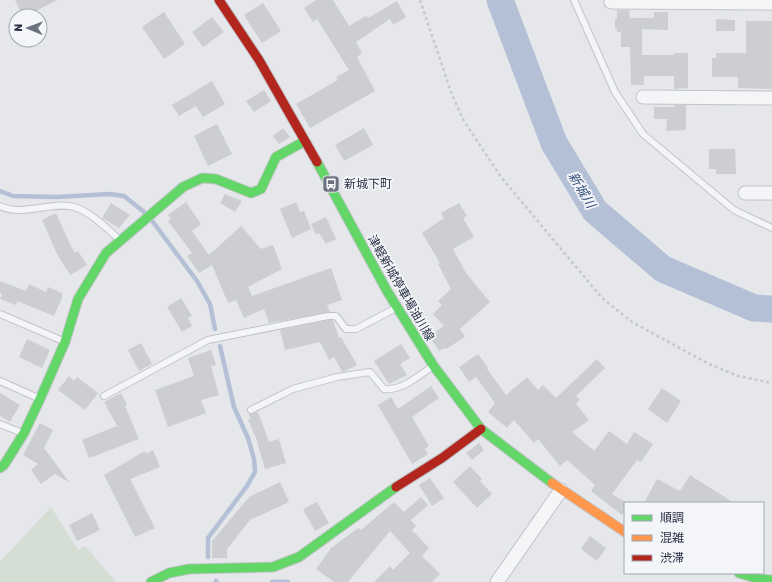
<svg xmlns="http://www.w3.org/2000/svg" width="772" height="582" font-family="Rubik,'Noto Sans JP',sans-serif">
<rect width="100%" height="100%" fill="#e5e7ea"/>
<path fill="#d4ded5" d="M51,507l27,43 7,-4 31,36h-116v-20z"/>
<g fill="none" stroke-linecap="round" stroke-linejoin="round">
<path stroke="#b3c0d5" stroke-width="4.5" d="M0,191l13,5 44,1 52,-3 15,2 20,16
M153,222l44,59 13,23 5,25
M208,557v-19l39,-52 8,-14 -1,-13 -6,-21 -14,-31 -14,-61
M216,581l1,1
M272,582h16"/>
<path stroke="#b3c0d5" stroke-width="27" d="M500,0l54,143 41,68 68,58 91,39 18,1"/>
</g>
<path fill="#ccced2" d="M15,0h42l-31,16h-3z
M316,0h17l16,26 17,-10 2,2 29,-17 9,16 -13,8 -3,-6 -34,23 6,11 -5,4 18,34 -65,37 -14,-24 42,-24 -2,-3 13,-7 -32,-51 -4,3 -9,-14z
M263,3l18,28 -19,12 -18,-28z
M617,10h12l1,8h24v-6h14v18l-26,-1v26h32v-2h14v35l-14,1v-13h-30v9h-13l-1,-38h-9v-15h-4v-3h-2v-10l2,-1z
M164,12l21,32 -21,15 -22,-32z
M212,17l12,15 -21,15 -11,-15z
M716,19l19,1v11h-19z
M746,21h26v68l-34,-1v-11h-26v-19h4v-5h30z
M212,81l13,23 -22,13 -7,-11 -17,10 -7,-11z
M264,90l7,11 -17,11 -8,-11z
M674,105h12v25l-20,1 1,-12h-13v-12h20z
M217,124l15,30 -24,12 -14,-30z
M283,128l7,9 -11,7 -6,-8z
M364,128l9,17 -29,16 -9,-16z
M709,149h26l1,25h-20v-5h-7z
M225,194l17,7 -7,11 -15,-9z
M186,202l15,22 -9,7 17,24 32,-29 20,23 12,-4 9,24 -34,18 4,9 79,-28 11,32 -15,5 3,7 -61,11 -5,-14 -20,9 -8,-18 -8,3 -16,-38 -13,8 -12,-17 5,-3 -24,-32 3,-2 -3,-4z
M296,202l4,10 4,-1 7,18 -19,9 -12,-29z
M111,203l19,12 -11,13 -17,-10z
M459,203l8,13 -4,2 11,19 -21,12 13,24 24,29 -30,27 5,8 -19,12 -1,-1 -6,3 -10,-15 15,-10 -11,-12 9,-9 -4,-4 13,-12 -13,-25 2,-1 -18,-30 22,-15 -3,-5z
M56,213l15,33 4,7 3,-2 9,14 -17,10 -13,-21 -15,-34z
M326,217l10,22 -10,5 -7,-11 -3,2 -5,-11z
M0,281l26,10 3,-7 17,8 2,-5 14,6v5l-8,18 -37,-15 -1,4 -16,-6 2,-5 -2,-1z
M181,298l11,18 -4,2 4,8 -10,6 -15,-25z
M328,320h5l6,18 2,-1 16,28 -12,6 -3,1 -8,-15 -5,3 -9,-18 -35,8 -5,-20z
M27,339l23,11 -8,18 -23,-11z
M141,343l11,21 -13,7 -11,-21z
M401,344l9,14 -10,6 7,11 -18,9 -15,-23z
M211,350l5,15 -5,1 8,29 -18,5 5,13 -38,14 -13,-37 39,-14 -6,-18z
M478,354l10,14 -1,1 19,26 21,-18 11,13 5,-5 13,13 41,-39 8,9 -29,28 4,4 -4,4 13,16 -17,12 22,19 15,-20 18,13 7,-12 19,12 -12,18 -4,-2 -25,34 15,9h-2v7l-3,5 -31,-24 4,-6 -28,-25 -7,6 -22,-27 -4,4 -20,-23 -7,8 -19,-16 7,-9 -19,-26 -7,5 -10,-15z
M69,376l5,5 3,-4 21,16 -13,17 -27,-20z
M431,386l8,12 -27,19 17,29 -4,3 3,5 -16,10 -34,-59 13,-8 7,12z
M662,388l19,13 -14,22 -19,-14z
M0,393l20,12 -10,17 -10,-6z
M121,393l6,12 -2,1 14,33 -50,19 -7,-18 35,-14 -13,-24z
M258,412l11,30 10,-3 7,24 -21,6 -9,-31 -8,-18 2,-1 -1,-5z
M40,423l13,7 -9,18 26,35 -15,-9 -14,10 -10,-14 7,-6 -15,-9z
M479,443l5,7 -12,10 -6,-7z
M153,450l7,17 -30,12 25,49 -20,9 -31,-62 41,-24 1,3z
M470,466l12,13 -2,2 12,13 -15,14 -24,-26z
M690,475l44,28h-90l13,-24 23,12z
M430,478l14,20 -12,8 -13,-21z
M280,482l9,20 -39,18 -23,29v9h-15v-17l37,-44z
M421,497l7,8 -17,15 5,6 -4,4 17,18 -7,8 18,18 -8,8h-58l16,-16 3,4 17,-17 -20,-22 -42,51h-14l-18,-13 15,-21 27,-20 3,2 33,-28 10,10z
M317,502l12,21 -14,8 -12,-22z
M92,513l8,17 -23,11 -8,-16z
M590,536l16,12 -9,13 -16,-12z"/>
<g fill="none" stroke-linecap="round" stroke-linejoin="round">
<defs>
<path id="lane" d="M574,0l41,92 28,42 91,76 38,18
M0,206c23,11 50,-5 74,1 17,5 32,21 45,32
M0,314l63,27
M0,381l38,17
M104,396l104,-56 120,-24h8l10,13h10l40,-21
M251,410l42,-21 44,-12 33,-5 14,17c18,2 34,-13 49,-23
M0,424l22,9"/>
<path id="street" d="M611,2l161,1
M643,97l129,1
M745,193h27
M497,582l64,-92"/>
<path id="fast" d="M317,162l70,129 46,74 48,64 71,54
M0,468l4,-3 20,-32 16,-34 25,-57 13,-43 28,-46 77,-66 19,-9 14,1 35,14 10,-4 15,-32 29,-16
M739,573l20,6 13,1
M151,582l18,-9 20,-4 84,-2 26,-10 97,-70"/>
<path id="slow" d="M552,483l73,49"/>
<path id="jam" d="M219,0l40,60 58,102
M396,487l46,-29 39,-29"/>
</defs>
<use href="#lane" stroke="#c2c4c8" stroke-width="8"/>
<use href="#street" stroke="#c2c4c8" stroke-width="15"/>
<use href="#fast" stroke="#c2c4c8" stroke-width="11"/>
<use href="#slow" stroke="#c2c4c8" stroke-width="11"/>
<use href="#jam" stroke="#c2c4c8" stroke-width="11"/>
<path stroke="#c6c8cd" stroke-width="2.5" stroke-dasharray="3 3" stroke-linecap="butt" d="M420,0l32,95 12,26 37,56 101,121 30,24 77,42 29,12 34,7"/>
<use href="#lane" stroke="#f4f5f7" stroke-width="6"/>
<use href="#street" stroke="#f4f5f7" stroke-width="13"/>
<use href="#fast" stroke="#63d668" stroke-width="9"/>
<use href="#slow" stroke="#ff974d" stroke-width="9"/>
<use href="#jam" stroke="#b3261e" stroke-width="9"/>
</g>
<defs>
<symbol id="bus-square" viewBox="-11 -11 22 22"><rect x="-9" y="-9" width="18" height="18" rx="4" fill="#6b717f" stroke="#f3f5f9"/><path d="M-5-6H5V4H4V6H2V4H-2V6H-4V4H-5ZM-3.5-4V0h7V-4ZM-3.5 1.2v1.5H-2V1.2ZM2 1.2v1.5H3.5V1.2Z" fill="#fff"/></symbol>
</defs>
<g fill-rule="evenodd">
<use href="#bus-square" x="321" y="174" width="20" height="20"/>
</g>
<g text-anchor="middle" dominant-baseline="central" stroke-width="3.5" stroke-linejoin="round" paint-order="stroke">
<g font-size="12" fill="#2a3145" stroke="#f3f5f9" text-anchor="start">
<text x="344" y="184">新城下町</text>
</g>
<g font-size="12" fill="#2a3145" stroke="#f3f5f9">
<text transform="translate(401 288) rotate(60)">津軽新城停車場油川線</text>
</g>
<g font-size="13" font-style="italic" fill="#324c7a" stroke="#f3f5f9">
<text transform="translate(582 190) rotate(59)">新城川</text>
</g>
</g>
<rect x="624" y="502" width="140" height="72" fill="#f3f5f9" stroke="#a3a7b1"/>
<rect x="632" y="515" width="20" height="6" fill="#63d668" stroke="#a3a7b1"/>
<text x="660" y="522" font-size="12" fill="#2a3145">順調</text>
<rect x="632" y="535" width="20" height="6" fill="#ff974d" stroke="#a3a7b1"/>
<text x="660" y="542" font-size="12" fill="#2a3145">混雑</text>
<rect x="632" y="555" width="20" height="6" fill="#b3261e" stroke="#a3a7b1"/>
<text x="660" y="562" font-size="12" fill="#2a3145">渋滞</text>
<g transform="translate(28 28) rotate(271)"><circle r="19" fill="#f3f5f9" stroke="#a3a7b1"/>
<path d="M0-3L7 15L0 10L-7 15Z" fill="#6b717f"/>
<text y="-6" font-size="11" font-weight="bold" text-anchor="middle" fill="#2a3145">N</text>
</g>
</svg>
